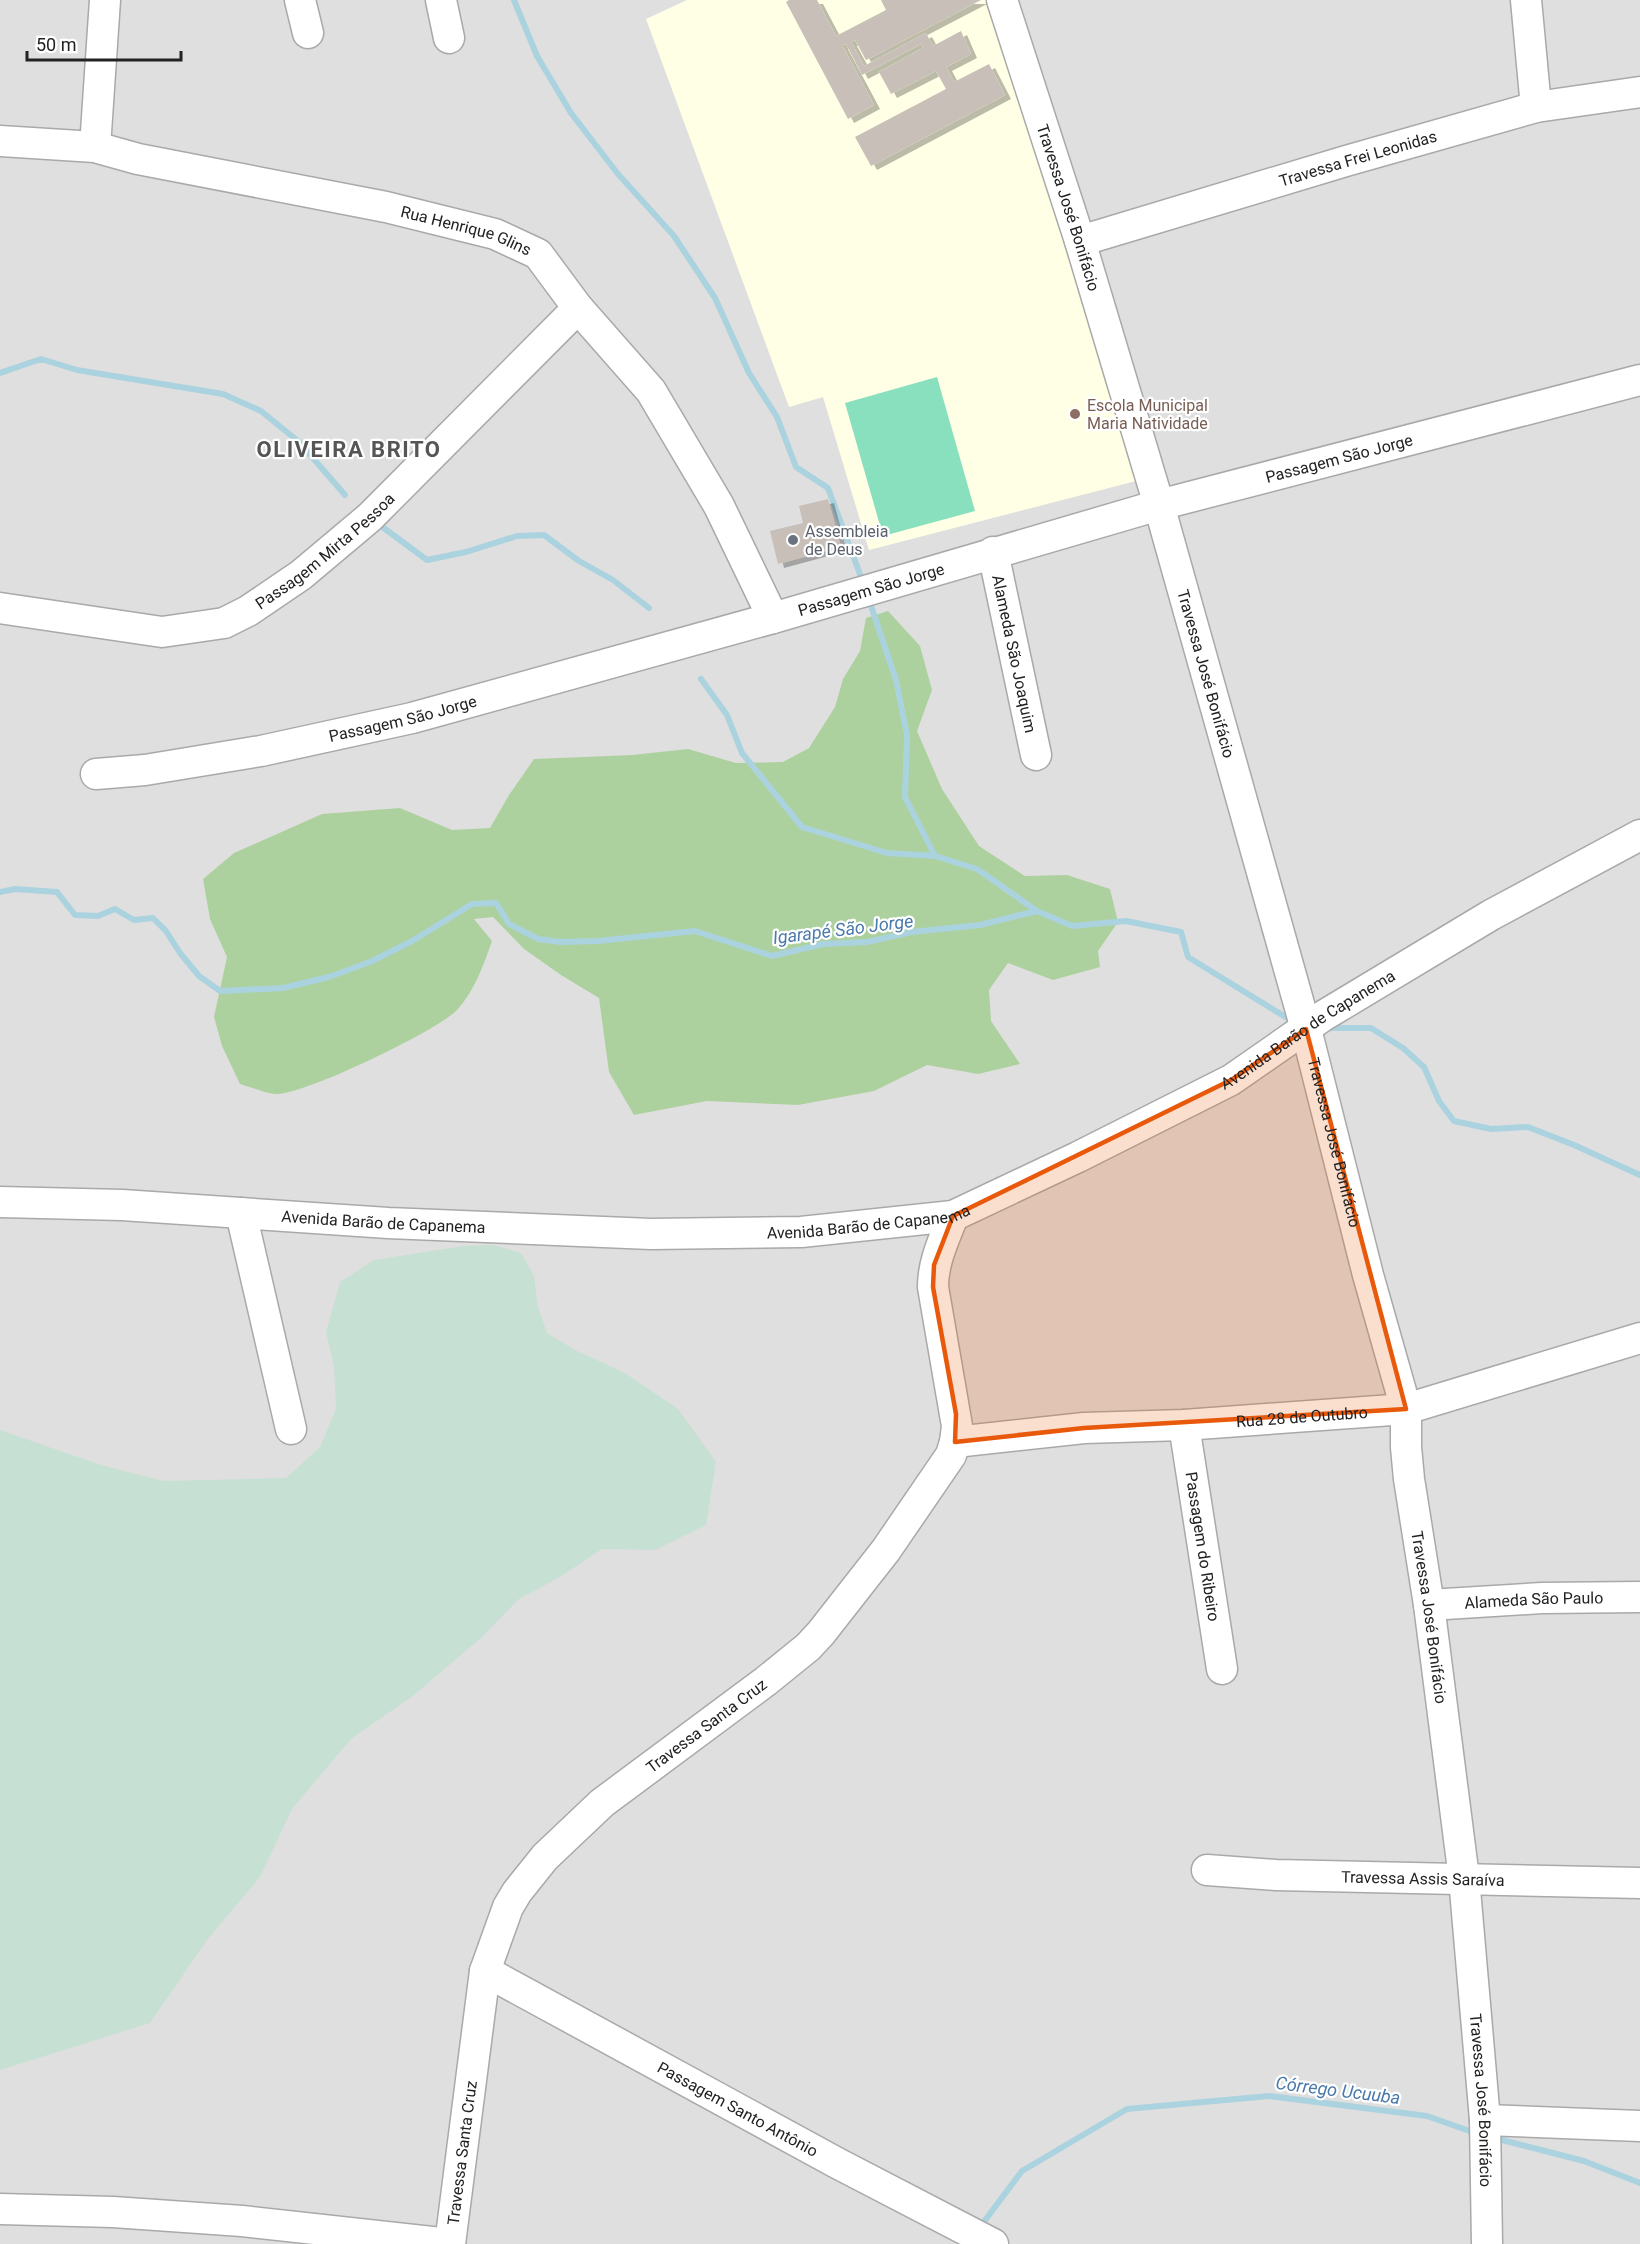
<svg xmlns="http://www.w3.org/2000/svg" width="1640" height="2244" font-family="Roboto,sans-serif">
<defs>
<filter id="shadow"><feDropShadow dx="6" dy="4" stdDeviation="0" flood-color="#0004"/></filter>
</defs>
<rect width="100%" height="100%" fill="#f2efe9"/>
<path fill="#e0dfdf" d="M0,0h1640v2244h-1640z"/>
<path fill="#ffffe5" d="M687,0h303l146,481 -267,69 -46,-153 -34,10 -143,-388z"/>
<path fill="#add19e" d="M888,611l32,35 12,44 -15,41 25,58 37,57 46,30 42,-1 43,14 8,33 -20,29 2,16 -47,13 -45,-17 -19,27 2,31 29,43 -42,10 -51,-9 -53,26 -76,14 -91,-4 -73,14 -25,-43 -10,-74 -38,-23 -37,-26 -31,-32 -19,2 18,22c-8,23 -18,51 -35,69 -20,21 -155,86 -182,84 -11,-1 -24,-7 -35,-10l-18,-38 -8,-29 13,-60 -17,-38 -7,-40 31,-26 88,-39 78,-6 52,22 38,-2 19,-33 25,-36 98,-4 56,-6 48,14 47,-1 26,-14 26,-41 8,-28 17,-28 6,-33z"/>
<path fill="#c6e0d4" d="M493,1245l28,8 13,23 4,31 9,26 28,17 50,23 53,36 38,53 -10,63 -51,25 -53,-1 -42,28 -41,22 -38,39 -67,57 -63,44 -59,70 -32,68 -53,63 -57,83 -150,47v-640l101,35 63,16 122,-3 34,-31 16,-38 -2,-42 -8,-35 14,-50 34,-22 89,-14z"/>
<path fill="#88e0be" d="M937,377l38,134 -92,25 -38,-133z"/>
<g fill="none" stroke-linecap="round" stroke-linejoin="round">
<path stroke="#aad3df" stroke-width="6" d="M514,0l23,56 34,57 47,61 56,62 41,62 34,75 28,44 19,50 32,21 33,89
M0,373l41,-14 36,11 146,24 38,17 38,31 46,53
M377,523l50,37 39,-8 51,-16 27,-1 35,26 34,19 36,28
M869,600l27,80 11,55 -2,62 30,59 42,13 60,42
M701,679l26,36 15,38 60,74 85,26 48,3
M0,892l15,-3 42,3 18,23 23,1 17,-7 19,11 19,-2 13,13 14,22 19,23 21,15 63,-3 46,-11 41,-15 42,-21 60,-37 24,-1 13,21 29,15 22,3 38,-1 97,-10 77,25 51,-12 44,-2 45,-10 68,-7 57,-14 35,15 54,-5 55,11 7,25 104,64
M1325,1028h46l32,20 21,19 15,34 15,20 37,8 37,-2 46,18 66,30
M1494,2138l90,23 56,22
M980,2227l42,-56 105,-62 142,-13 158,20 51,18"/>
</g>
<path fill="#c7bfb8" filter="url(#shadow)" d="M789,0h28l19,36 50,-26 -5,-10h100l-115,60 -11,-20 -4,2 13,24 62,-33 7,13 28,-15 10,23 -25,13 8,15 35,-18 16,31 -134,71 -16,-29 91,-48 -10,-18 -45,23 -12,-22 44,-24 -2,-4 -59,31 -16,-31 -4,1 32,60 -26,14 -62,-117z
M828,499l13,48 -63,17 -8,-33 33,-8 -4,-17z"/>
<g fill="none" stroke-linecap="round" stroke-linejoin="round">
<defs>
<g id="minor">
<path d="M300,0l8,33"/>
<path d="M441,0l8,38"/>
<path id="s1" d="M1002,0l78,241 79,264 147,524 62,246 38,134v38l3,32 20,126 35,273 21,242 2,124"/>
<path d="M1526,0l10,107"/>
<path id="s2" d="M0,141l95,6 43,12 248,48 109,27 43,20 40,54 73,83 68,115 54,112"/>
<path d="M95,147l10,-147"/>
<path id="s3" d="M1080,241l266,-80 190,-54 104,-15"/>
<path id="s4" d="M993,552l43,203"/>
<path id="s5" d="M0,608l162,24 62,-9 24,-12 53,-36 69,-58 208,-209"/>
<path id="s6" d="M96,774l49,-4 116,-19 151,-33 361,-100 386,-113 481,-125"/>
<path id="s7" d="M0,1202l122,3 266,18 263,11 150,-2 152,-16 125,-59 153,-77 92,-64 168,-101 149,-80"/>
<path d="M241,1213l50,216"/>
<path id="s8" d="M1184,1425l38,244"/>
<path id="s9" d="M955,1442l129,-14 100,-3 222,-16 234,-71"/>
<path id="s10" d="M1429,1605l113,-7 98,-1"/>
<path id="s11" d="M1207,1870l69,5 364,8"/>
<path id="s12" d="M485,1971l352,192 156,81"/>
<path d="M1485,2120l155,6"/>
<path d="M0,2209l113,3 129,9 208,23"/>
<path id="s13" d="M450,2244l35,-273 23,-64 9,-15 28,-35 57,-54 164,-122 42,-34 13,-14 65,-83 65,-95 4,-13 2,-16 -24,-139c0,-26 11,-47 20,-71"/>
</g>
</defs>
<use href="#minor" stroke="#a9a9a9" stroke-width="33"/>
<use href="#minor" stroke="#fff" stroke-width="30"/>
</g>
<path fill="#e8590c" fill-opacity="0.2" stroke="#e8590c" stroke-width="4.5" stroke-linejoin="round" d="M1306,1029l100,380 -322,19 -129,14 1,-28 -23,-127 1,-22 19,-49 278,-136z"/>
<circle fill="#8d6e63" stroke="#fff" stroke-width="2" cx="1075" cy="414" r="6"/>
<circle fill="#6b7280" stroke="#fff" stroke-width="2" cx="793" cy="540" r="6"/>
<g text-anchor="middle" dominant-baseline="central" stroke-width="4.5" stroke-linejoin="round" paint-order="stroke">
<g font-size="16" fill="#222" stroke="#fff">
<text stroke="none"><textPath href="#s3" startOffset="290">Travessa Frei Leonidas</textPath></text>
<text stroke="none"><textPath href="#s1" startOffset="218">Travessa José Bonifácio</textPath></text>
<text stroke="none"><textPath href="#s2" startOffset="476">Rua Henrique Glins</textPath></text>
<text stroke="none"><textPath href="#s6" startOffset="1284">Passagem São Jorge</textPath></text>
<text stroke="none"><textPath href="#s5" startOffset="351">Passagem Mirta Pessoa</textPath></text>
<text stroke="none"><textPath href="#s6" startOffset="798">Passagem São Jorge</textPath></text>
<text stroke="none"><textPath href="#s4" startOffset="104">Alameda São Joaquim</textPath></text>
<text stroke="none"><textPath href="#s1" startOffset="704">Travessa José Bonifácio</textPath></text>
<text stroke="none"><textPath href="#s6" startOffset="312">Passagem São Jorge</textPath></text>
<text stroke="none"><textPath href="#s7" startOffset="1356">Avenida Barão de Capanema</textPath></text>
<text stroke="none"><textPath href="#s1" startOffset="1190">Travessa José Bonifácio</textPath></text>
<text stroke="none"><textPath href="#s7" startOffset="870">Avenida Barão de Capanema</textPath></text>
<text stroke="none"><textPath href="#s7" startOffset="384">Avenida Barão de Capanema</textPath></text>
<text stroke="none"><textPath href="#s9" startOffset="348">Rua 28 de Outubro</textPath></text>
<text stroke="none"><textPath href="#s8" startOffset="123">Passagem do Ribeiro</textPath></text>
<text stroke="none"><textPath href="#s10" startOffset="105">Alameda São Paulo</textPath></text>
<text stroke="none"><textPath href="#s1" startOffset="1676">Travessa José Bonifácio</textPath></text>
<text stroke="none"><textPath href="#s13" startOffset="614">Travessa Santa Cruz</textPath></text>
<text stroke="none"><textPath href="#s11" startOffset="216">Travessa Assis Saraíva</textPath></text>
<text stroke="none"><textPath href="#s1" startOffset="2162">Travessa José Bonifácio</textPath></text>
<text stroke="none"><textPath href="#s12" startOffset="288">Passagem Santo Antônio</textPath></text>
<text stroke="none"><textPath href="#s13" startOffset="92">Travessa Santa Cruz</textPath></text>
</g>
<g font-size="16" fill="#785e54" stroke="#fff" text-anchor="start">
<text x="1087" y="405">Escola Municipal<tspan x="1087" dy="18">Maria Natividade</tspan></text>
</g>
<g font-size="16" fill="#5b616d" stroke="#fff" text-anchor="start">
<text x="805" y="531">Assembleia<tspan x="805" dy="18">de Deus</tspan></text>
</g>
<g font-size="18" font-style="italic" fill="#4a7aab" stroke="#fff">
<text transform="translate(843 929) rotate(-7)">Igarapé São Jorge</text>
<text transform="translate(1338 2090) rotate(7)">Córrego Ucuuba</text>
</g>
<g font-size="22" font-weight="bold" letter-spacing="1.5" fill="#555" stroke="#fff">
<text x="349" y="449">OLIVEIRA BRITO</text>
</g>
</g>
<path d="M27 51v9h154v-9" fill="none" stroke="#222222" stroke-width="3"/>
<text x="36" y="51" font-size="18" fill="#222222" stroke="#ffffff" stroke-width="4.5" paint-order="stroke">50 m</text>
</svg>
